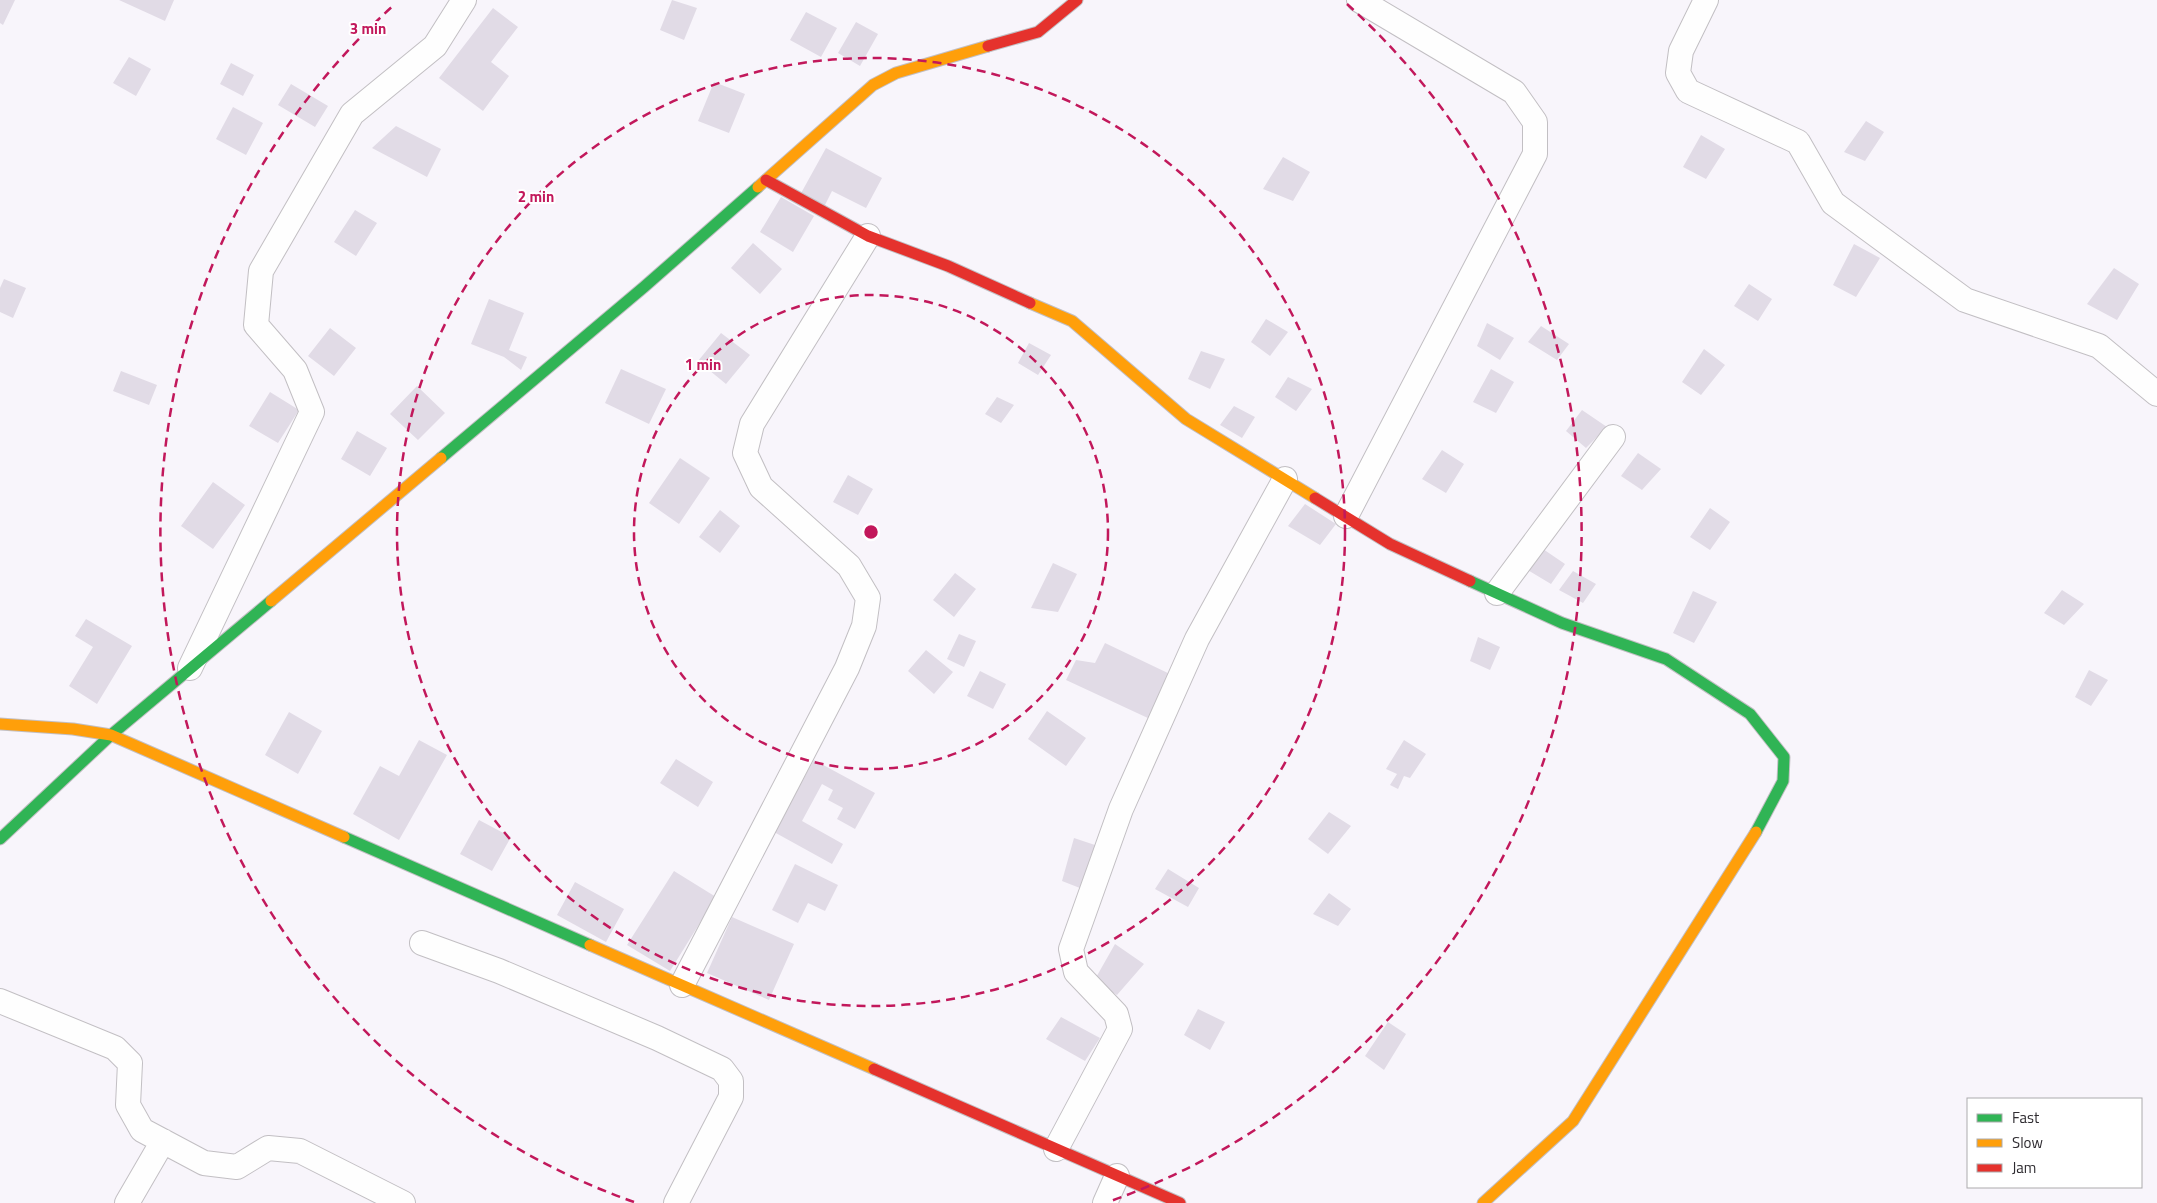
<svg xmlns="http://www.w3.org/2000/svg" width="2157" height="1203" font-family="'Titillium Web',sans-serif">
<rect width="100%" height="100%" fill="#f8f5fb"/>
<path fill="#e1dbe6" d="M0,0h15l-12,25 -3,-2z
M119,0h55l-9,21z
M672,0l25,8 -13,32 -24,-10z
M493,8l25,19 -27,35 18,14 -26,35 -44,-33z
M806,12l31,16 -16,29 -31,-17z
M856,22l22,12 -18,32 -22,-13z
M129,57l22,12 -15,27 -23,-13z
M231,63l23,12 -11,21 -23,-12z
M714,82l31,12 -16,39 -31,-12z
M291,84l37,22 -13,21 -37,-22z
M233,107l30,16 -17,32 -30,-16z
M1866,121l18,11 -19,29 -21,-9z
M396,126l45,23 -14,28 -55,-29z
M1701,135l24,14 -19,30 -23,-12z
M826,148l56,30 -16,30 -34,-17 -8,16 -24,-12z
M1283,157l27,15 -17,29 -30,-12z
M781,197l33,19 -21,36 -33,-20z
M355,210l22,13 -21,33 -22,-14z
M753,243l29,26 -22,25 -29,-26z
M1854,244l26,14 -24,39 -23,-12z
M2114,268l25,16 -22,36 -30,-16z
M4,279l22,9 -13,30 -13,-6v-24z
M1749,284l23,15 -14,22 -24,-15z
M489,299l35,14 -15,37 18,7 -6,13 -17,-13 -33,-13z
M1266,319l22,13 -18,24 -19,-14z
M1487,323l27,15 -14,22 -23,-14z
M1541,326l28,18 -12,16 -29,-18z
M330,328l26,20 -22,28 -26,-20z
M721,333l29,22 -24,29 -28,-23z
M1029,343l22,12 -13,20 -20,-12z
M1704,349l21,16 -24,30 -19,-13z
M1201,351l24,8 -15,30 -22,-10z
M621,369l45,20 -17,35 -44,-21z
M1491,369l23,13 -18,31 -23,-11z
M121,371l36,14 -8,20 -36,-14z
M1288,377l24,12 -16,22 -21,-14z
M417,386l28,27 -27,27 -28,-26z
M270,392l29,18 -21,33 -29,-17z
M997,397l17,8 -13,18 -16,-9z
M1234,406l21,11 -13,21 -22,-13z
M1582,410l25,17 -21,21 -20,-17z
M357,431l30,17 -17,28 -29,-17z
M1442,450l22,14 -18,29 -24,-14z
M1638,453l23,16 -19,21 -21,-14z
M680,458l30,20 -31,46 -30,-21z
M848,475l25,14 -15,26 -25,-13z
M213,482l32,23 -32,44 -32,-23z
M1305,504l31,20 -16,21 -32,-19z
M1710,508l20,14 -20,28 -20,-13z
M720,510l20,16 -20,27 -21,-16z
M1543,549l22,15 -14,20 -25,-15z
M1053,563l24,11 -19,38 -27,-4z
M1573,571l23,13 -13,19 -24,-13z
M955,573l21,16 -22,28 -21,-17z
M2062,590l22,14 -20,21 -20,-12z
M1693,591l24,11 -23,41 -21,-10z
M86,619l46,27 -35,58 -28,-18 24,-39 -18,-11z
M959,634l17,7 -12,26 -17,-8z
M1478,637l22,10 -10,23 -20,-9z
M1105,643l67,32 -22,44 -84,-39 10,-20 19,3z
M926,650l27,22 -19,22 -26,-23z
M2089,670l19,10 -17,26 -16,-9z
M980,671l26,13 -13,25 -26,-13z
M1047,711l39,27 -20,28 -38,-27z
M289,712l33,19 -24,43 -33,-19z
M419,740l28,15 -48,85 -46,-26 27,-48 19,10z
M1404,740l22,14 -16,24 -6,-2 -6,13 -8,-4 7,-11 -11,-5z
M676,759l37,23 -15,25 -38,-24z
M814,760l61,33 -20,36 -18,-10 6,-11 -15,-8 5,-10 -11,-6 -20,37 41,23 -11,20 -58,-32z
M1329,812l22,14 -23,28 -20,-15z
M479,820l32,17 -19,34 -32,-17z
M1074,838l24,8 -13,44 -23,-9z
M795,864l43,21 -13,26 -17,-8 -10,20 -26,-13z
M1168,869l31,19 -11,19 -33,-18z
M674,871l42,26 -46,74 -43,-26z
M575,882l49,27 -18,33 -49,-27z
M1329,893l22,16 -13,17 -25,-12z
M732,917l62,27 -25,56 -62,-27z
M1115,944l29,20 -27,31 -23,-14z
M1198,1009l27,13 -15,28 -26,-15z
M1061,1017l39,21 -15,23 -39,-22z
M1388,1022l18,12 -22,36 -19,-14z"/>
<g fill="none" stroke-linecap="round" stroke-linejoin="round">
<defs>
<path id="street" d="M1706,0l-25,51 -3,22 10,18 110,51 35,61 132,97 134,46 58,48
M1346,516l189,-362v-32l-21,-30 -155,-92
M1497,593l116,-156
M190,668l122,-256 -17,-42 -39,-45 5,-54 91,-157 83,-68 29,-46
M422,943l77,28 158,67 65,31 9,12v16l-55,106
M682,985l165,-317 17,-42 4,-28 -19,-32 -88,-79 -16,-34 7,-29 116,-188
M0,1001l115,47 15,15 -2,42 14,25 62,33 33,4 31,-19 32,3 103,52
M1056,1149l64,-120 -4,-15 -40,-42 -5,-23 50,-140 76,-170 88,-160
M127,1203l36,-62
M1105,1203l12,-27"/>
<path id="fast" d="M441,458l203,-171 114,-100
M1470,581l92,42 104,36 84,55 34,43 -1,24 -27,51
M344,837l246,108
M0,839l111,-104 160,-134"/>
<path id="slow" d="M758,187l115,-102 23,-12 92,-27
M1030,303l42,18 114,98 129,79
M271,601l170,-143
M0,724l73,5 38,6 233,102
M590,945l284,124
M1483,1203l90,-82 183,-289"/>
<path id="jam" d="M988,46l50,-14 39,-32
M766,180l102,56 80,30 82,37
M1315,498l75,46 80,37
M874,1069l306,134"/>
</defs>
<use href="#street" stroke="#c2bfc3" stroke-width="26"/>
<use href="#fast" stroke="#c2bfc3" stroke-width="13"/>
<use href="#slow" stroke="#c2bfc3" stroke-width="13"/>
<use href="#jam" stroke="#c2bfc3" stroke-width="13"/>
<use href="#street" stroke="#fefefe" stroke-width="24"/>
<use href="#fast" stroke="#30b455" stroke-width="11"/>
<use href="#slow" stroke="#ff9f0a" stroke-width="11"/>
<use href="#jam" stroke="#e5322d" stroke-width="11"/>
</g>
<g fill="none" stroke="#c2185b" stroke-width="2.5" stroke-dasharray="9 6">
<circle cx="871" cy="532" r="237"/>
<circle cx="871" cy="532" r="474"/>
<path d="M634 1202A711 711 0 0 1 395 4M1347 4A711 711 0 0 1 1108 1202"/>
</g>
<circle cx="871" cy="532" r="8" fill="#c2185b" stroke="#fff" stroke-width="2.5"/>
<g font-size="15" text-anchor="middle" font-weight="bold" fill="#c2185b" stroke="#fff" stroke-width="4" stroke-linejoin="round" paint-order="stroke">
<text x="368" y="34">3 min</text>
<text x="536" y="202">2 min</text>
<text x="703" y="370">1 min</text>
</g>
<rect x="1967" y="1098" width="175" height="90" fill="#ffffff" stroke="#acabad"/>
<rect x="1977" y="1114" width="25" height="8" fill="#30b455" stroke="#acabad"/>
<text x="2012" y="1123" font-size="15" fill="#2f2c31">Fast</text>
<rect x="1977" y="1139" width="25" height="8" fill="#ff9f0a" stroke="#acabad"/>
<text x="2012" y="1148" font-size="15" fill="#2f2c31">Slow</text>
<rect x="1977" y="1164" width="25" height="8" fill="#e5322d" stroke="#acabad"/>
<text x="2012" y="1173" font-size="15" fill="#2f2c31">Jam</text>
</svg>
